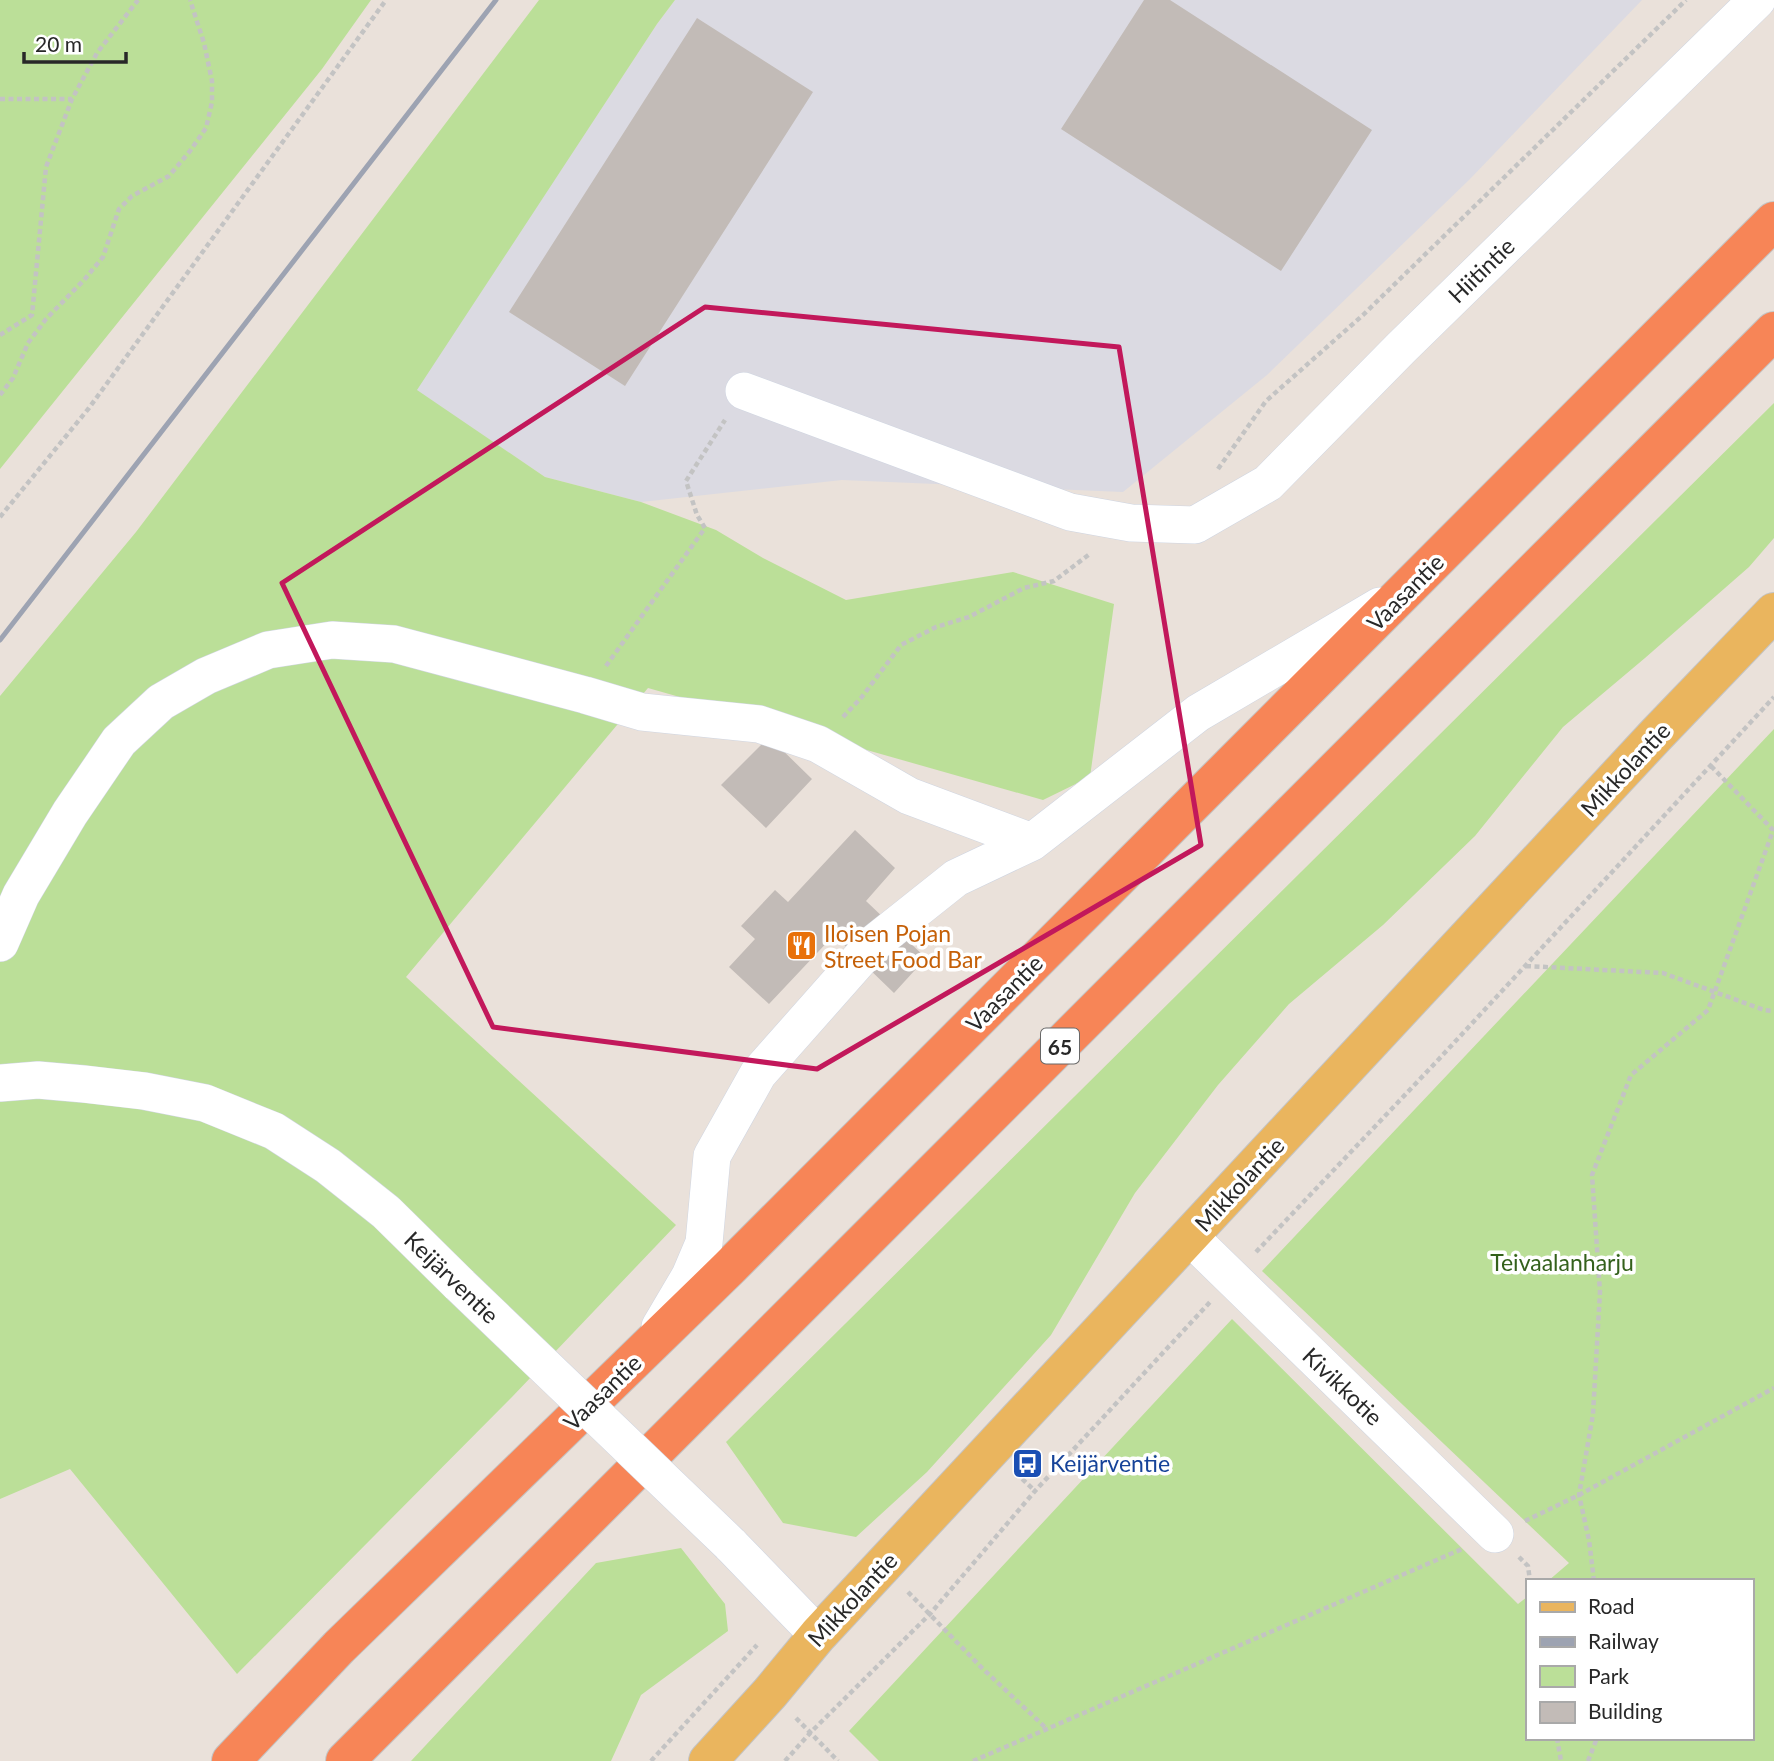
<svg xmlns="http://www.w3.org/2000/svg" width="1774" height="1761" font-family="Lato,sans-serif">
<rect width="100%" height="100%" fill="#eae1da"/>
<path fill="#dbdae2" d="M675,0h967l-173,180 -202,195 -144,117 -281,-12 -201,22 -96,-25 -129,-87 241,-366z"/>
<path fill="#bbdf98" d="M0,0h371l-49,69 -322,400z
M539,0h136l-18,24 -240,366 128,87 96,25 75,28 47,28 83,42 167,-28 101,32 -24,173 -47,23 -395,-112 -242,289 270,248 -164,172 -275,277 -167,-205 -70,30v-803l136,-164z
M1774,403v135l-25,29 -104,91 -82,69 -88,109 -92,89 -94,79 -71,81 -83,108 -84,142 -124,137 -71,65 -73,-14 -57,-81z
M1774,729v1032h-895l-30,-30 383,-412 286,285 9,-7v141h224v-157h-203l21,-18 -307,-292z
M681,1548l44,56 3,27 -87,64 -30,66h-200l185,-198z"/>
<path fill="#c2bbb7" d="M1144,0h26l202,130 -91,141 -220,-142z
M697,18l116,74 -188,294 -116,-74z
M769,737l43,42 -46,49 -45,-43z
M855,830l40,38 -29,33 60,57 -32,35 -60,-58 -65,69 -40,-37 26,-28 -14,-13 34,-36 13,12z"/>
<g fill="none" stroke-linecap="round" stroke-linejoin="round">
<defs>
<path id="minor" d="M744,391l326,121 61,11 64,2 73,-42 133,-135 356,-348
M0,943l21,-48 49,-82 49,-72 42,-39 45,-26 62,-26 64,-10 62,4 191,51 57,17 117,12 59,20 91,52 123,46
M0,1083l38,-3 46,4 60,7 61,12 69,28 54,35 58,46 74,73
M1190,1237l305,297
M660,1327l30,-51 14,-33 8,-87 46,-82 115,-130 83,-66 76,-36 166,-129 182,-107
M730,1544l88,91"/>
<path id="major" d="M708,1761l62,-68 48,-58 838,-900 118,-123"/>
<path id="highway" d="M231,1761l108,-114 390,-379 1045,-1047
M345,1761l1429,-1430"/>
</defs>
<use href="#minor" stroke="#cfd5e1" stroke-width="38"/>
<use href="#major" stroke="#c3c3c3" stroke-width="40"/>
<use href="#highway" stroke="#c3c3c3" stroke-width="40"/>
<path stroke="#c3c3c3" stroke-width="4.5" stroke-dasharray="5 3.5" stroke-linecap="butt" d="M0,99h72
M0,335l32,-20 14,-148 26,-68 25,-46 41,-53
M0,395l13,-17 15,-35 18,-24 38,-39 19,-23 16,-48 13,-13 37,-20 21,-25 16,-23 6,-26v-21l-8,-38 -14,-43
M1218,469l48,-68 97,-86 323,-315
M0,517l89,-109 297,-408
M606,666l99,-138 -8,-13 -11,-34 39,-61
M843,717l18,-19 40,-53 35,-18 33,-10 55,-29 30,-7 37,-28
M1711,766l62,64
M1526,966l137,7 101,37 10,1
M1256,1252l183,-193 335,-362
M1016,1473l19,18
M1525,1521l54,-26 195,-107
M1519,1557l9,9 2,15
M1594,1581l-5,-41 -10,-45 14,-81 7,-122 -8,-117 39,-100 77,-65 66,-182
M908,1592l74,76 65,61
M796,1718l42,43
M1557,1738l4,23
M651,1761l106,-116
M785,1761l26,-29 119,-118 105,-123 175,-189
M973,1761l489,-212
M1588,1761l9,-23"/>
<use href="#minor" stroke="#fff" stroke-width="37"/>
<use href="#major" stroke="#eab55e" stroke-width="38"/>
<use href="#highway" stroke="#f78557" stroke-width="38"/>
<path stroke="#9da3b2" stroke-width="5" d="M0,640l496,-640"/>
<defs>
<path id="minor-bridge" d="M460,1285l270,259"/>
</defs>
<use href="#minor-bridge" stroke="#cfd5e1" stroke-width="38" stroke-linecap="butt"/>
<use href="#minor-bridge" stroke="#fff" stroke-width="37"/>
</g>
<path fill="none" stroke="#c2185b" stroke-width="5" stroke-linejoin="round" d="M705,307l414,40 82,498 -384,224 -324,-42 -211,-444z"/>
<defs>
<symbol id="restaurant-square" viewBox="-11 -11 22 22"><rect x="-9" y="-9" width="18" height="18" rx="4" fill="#e8710a" stroke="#fff"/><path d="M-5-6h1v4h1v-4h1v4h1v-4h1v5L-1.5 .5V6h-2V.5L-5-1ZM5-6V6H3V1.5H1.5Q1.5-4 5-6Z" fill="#fff"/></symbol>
<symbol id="bus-square" viewBox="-11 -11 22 22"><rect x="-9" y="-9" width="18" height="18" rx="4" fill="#1a4fb4" stroke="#fff"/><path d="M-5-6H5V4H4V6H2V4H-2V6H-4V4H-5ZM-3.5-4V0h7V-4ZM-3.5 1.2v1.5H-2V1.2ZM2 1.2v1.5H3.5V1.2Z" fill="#fff"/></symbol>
</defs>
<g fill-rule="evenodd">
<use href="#restaurant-square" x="784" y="928" width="35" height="35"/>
<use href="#bus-square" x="1010" y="1446" width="35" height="35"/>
</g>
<g text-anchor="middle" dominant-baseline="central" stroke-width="7" stroke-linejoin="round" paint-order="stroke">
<rect fill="#fff" stroke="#686868" stroke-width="2" x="1041" y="1028.5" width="38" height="35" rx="5"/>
<g font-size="21" font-weight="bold" fill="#282828">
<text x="1060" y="1046">65</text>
</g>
<g font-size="23" fill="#282828" stroke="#fff">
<text transform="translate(1481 270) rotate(-44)">Hiitintie</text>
<text transform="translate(1405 592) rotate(-45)">Vaasantie</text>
<text transform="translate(1625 769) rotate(-47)">Mikkolantie</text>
<text transform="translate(1004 993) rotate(-45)">Vaasantie</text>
<text transform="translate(1239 1184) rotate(-47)">Mikkolantie</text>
<text transform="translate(452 1277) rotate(44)">Keijärventie</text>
<text transform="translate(1343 1386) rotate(44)">Kivikkotie</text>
<text transform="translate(602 1392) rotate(-44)">Vaasantie</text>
<text transform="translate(852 1599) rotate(-47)">Mikkolantie</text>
</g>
<g font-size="23" fill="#c56008" stroke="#fff" text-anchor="start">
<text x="824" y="933">Iloisen Pojan<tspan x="824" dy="26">Street Food Bar</tspan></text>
</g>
<g font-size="23" fill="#34611c" stroke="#fff">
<text x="1562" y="1262">Teivaalanharju</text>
</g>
<g font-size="23" fill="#164399" stroke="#fff" text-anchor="start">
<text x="1050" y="1463">Keijärventie</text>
</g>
</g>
<rect x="1526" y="1579" width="228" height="161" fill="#ffffff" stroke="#a9a9a9" stroke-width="2"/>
<rect x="1540" y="1602" width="35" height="10" fill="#eab55e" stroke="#a9a9a9" stroke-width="2"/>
<text x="1588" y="1614" font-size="21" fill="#282828">Road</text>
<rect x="1540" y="1637" width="35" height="10" fill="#9da3b2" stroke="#a9a9a9" stroke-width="2"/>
<text x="1588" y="1649" font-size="21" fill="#282828">Railway</text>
<rect x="1540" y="1666" width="35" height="21" fill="#bbdf98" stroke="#a9a9a9" stroke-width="2"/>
<text x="1588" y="1684" font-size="21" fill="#282828">Park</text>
<rect x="1540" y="1702" width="35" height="21" fill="#c2bbb7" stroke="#a9a9a9" stroke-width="2"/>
<text x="1588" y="1719" font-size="21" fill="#282828">Building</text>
<path d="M24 52v10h102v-10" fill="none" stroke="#282828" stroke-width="3.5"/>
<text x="35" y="52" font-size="21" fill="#282828" stroke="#ffffff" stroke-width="5" paint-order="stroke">20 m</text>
</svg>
